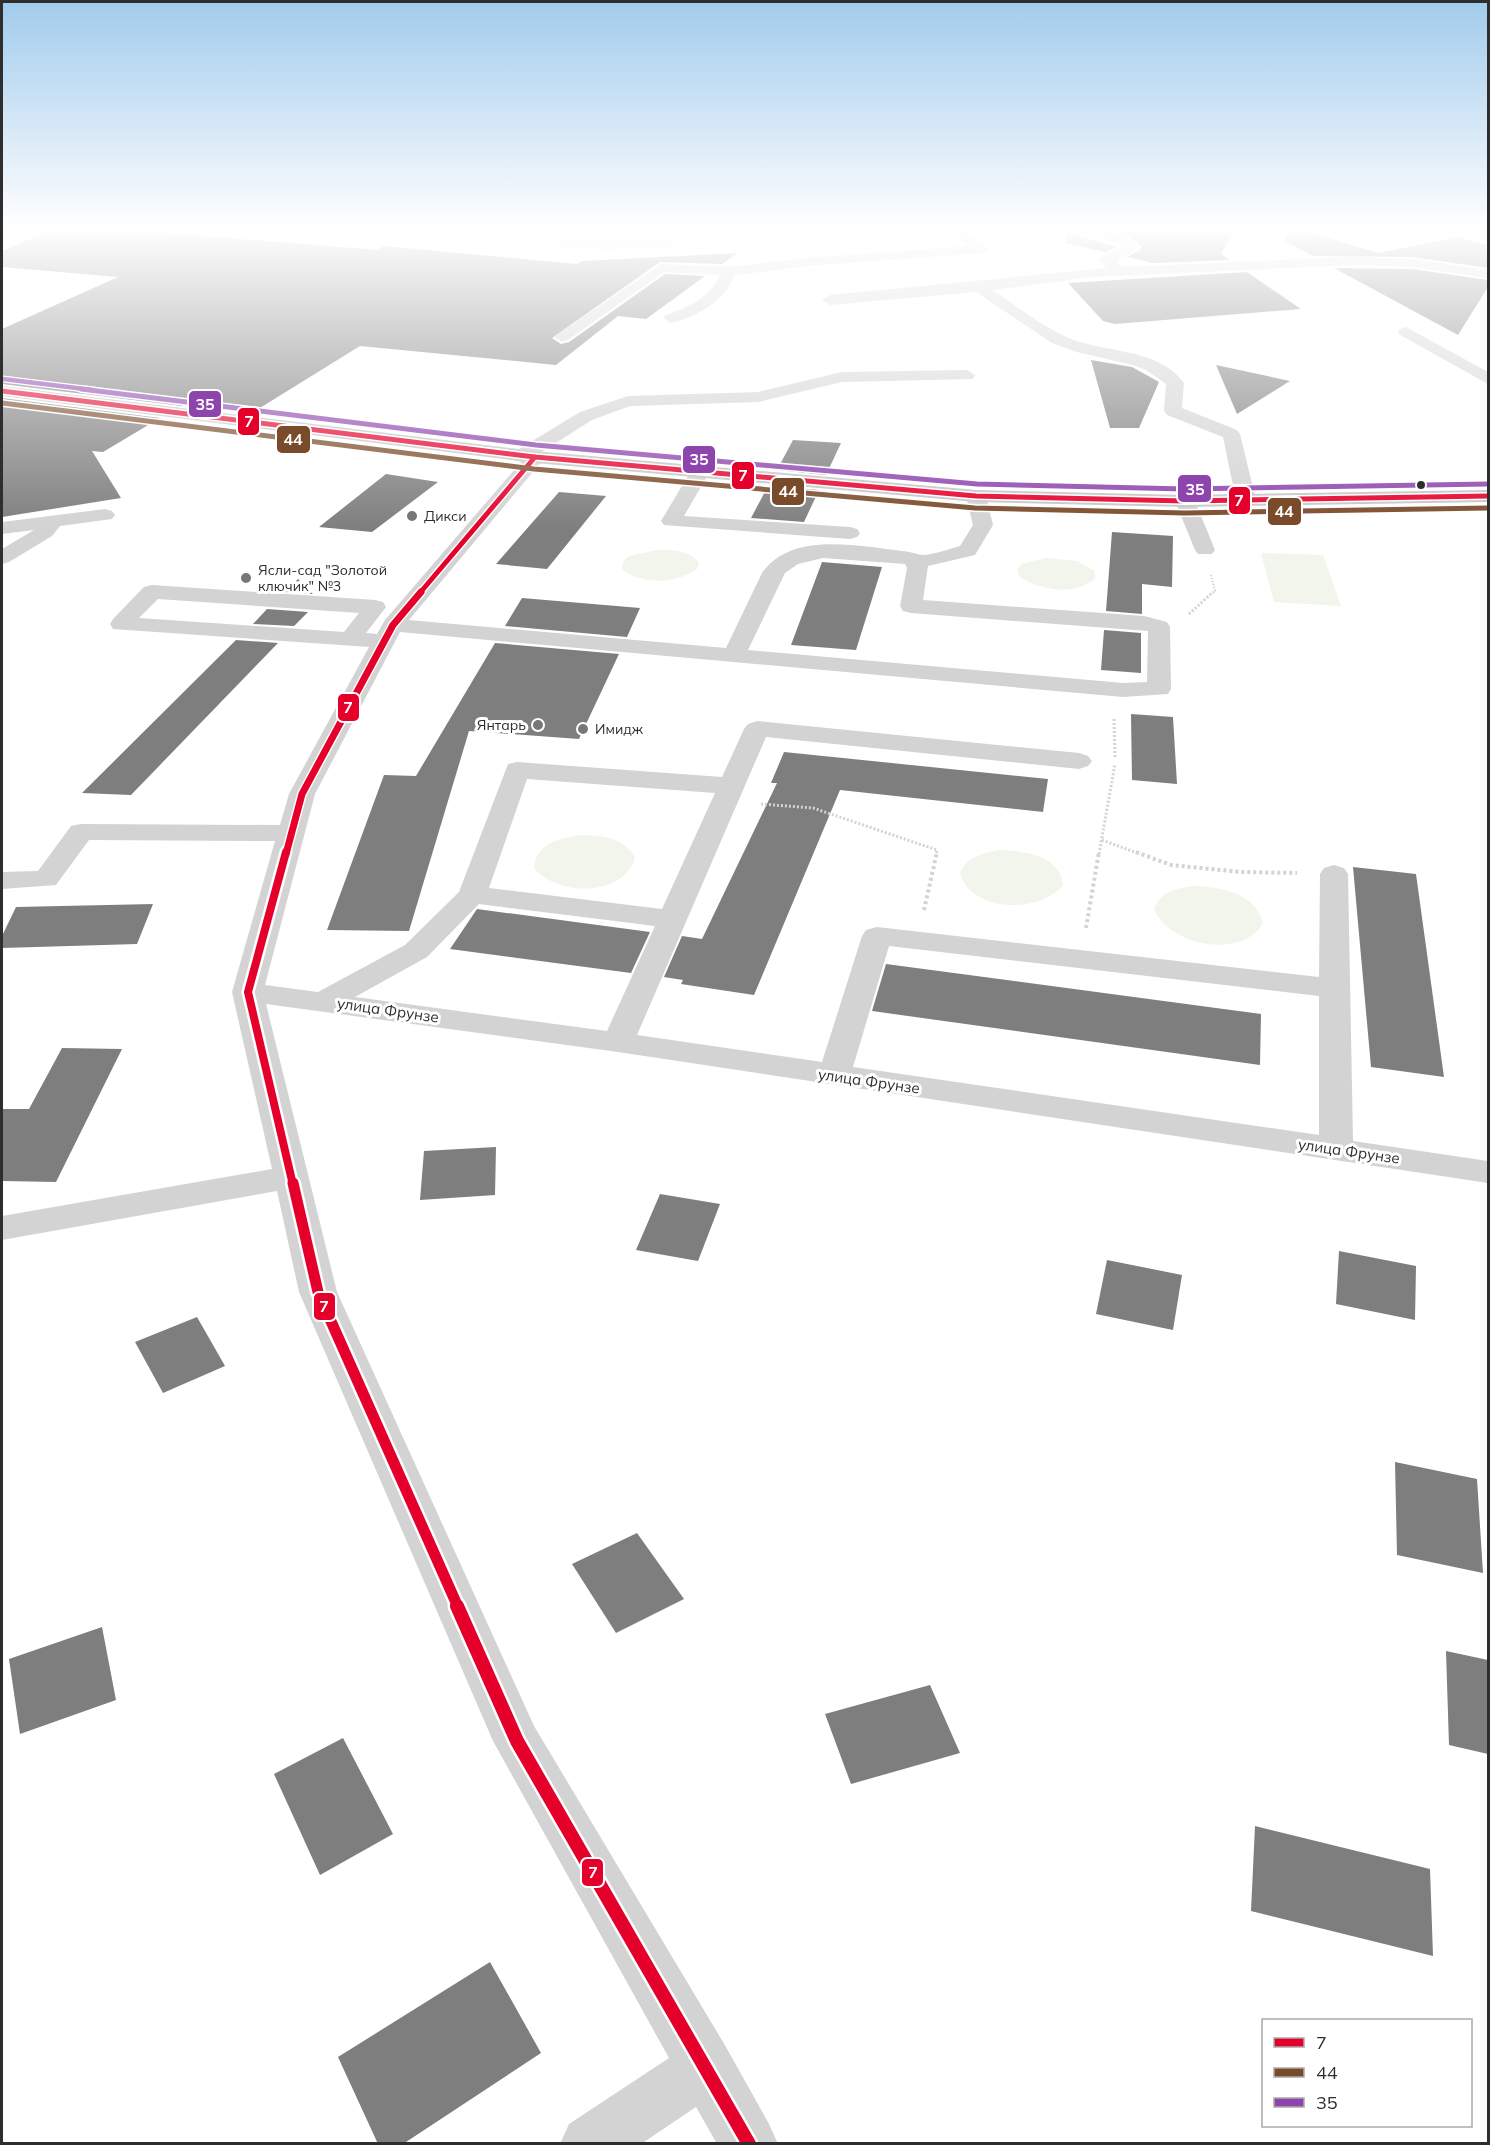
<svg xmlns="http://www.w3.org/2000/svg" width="1490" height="2145" font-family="Mulish,sans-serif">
<rect width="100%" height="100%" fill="#fff"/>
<path fill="#f2f5eb" d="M658,550c14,0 32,0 41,13l-2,6c-21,15 -54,16 -75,0l1,-7 6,-6z
M1261,553l62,2 18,51 -67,-4z
M1047,558l30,3 18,10v7c-18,19 -55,12 -75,-1l-3,-7 5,-6z
M582,835c22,1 42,2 53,23 -12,40 -79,38 -101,10 2,-26 27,-30 48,-33z
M1000,850c25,1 60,5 63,35 -22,29 -94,28 -103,-13 9,-16 22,-19 40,-22z
M1193,886c27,1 62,6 70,37 -21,37 -94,23 -109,-14 7,-18 21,-20 39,-23z"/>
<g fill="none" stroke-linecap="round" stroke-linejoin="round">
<path fill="#d7eef2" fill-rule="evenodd" d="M387,230h540l-5,7 -11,2 -307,11 -201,-11 -11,-2z"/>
</g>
<path fill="#7e7e7e" d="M52,230h76l249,20 7,-4 193,18 5,-3 156,-8 -16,11 -62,-2 -108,76 9,6 8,-2 96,-68 40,2 -59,43 -28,-3 -62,49 -196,-19 -105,65 -69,-8 -4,3 -180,-22v-55l116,-52 -116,-10v-16z
M1110,230h125l-14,24 9,6 -77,3 -26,-6 13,-7 1,-4 -16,-12z
M1290,230h13l75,23 80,-16 30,8v23l-76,-11 -99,-1 -28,-15z
M1067,231l10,5 40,11 -12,5 -39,-9z
M1334,268l78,1 76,11v7l-30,48z
M1247,272l54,37 -186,15 -12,-3 -35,-38z
M1091,360l41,7 27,15 -20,46h-29z
M1216,365l74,16 -53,33z
M2,398l158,20 -57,34 -11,-1 29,47 -119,19z
M793,440l48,3 -15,32 -49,-5z
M386,474l52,8 -66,50 -53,-5z
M768,486l51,4 -15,32 -53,-4z
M559,492l47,4 -59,73 -51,-5z
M1112,532l61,4 -1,51 -30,-3v30l-36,-3z
M822,562l60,5 -26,83 -65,-5z
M298,579l15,15 -28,-2z
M522,598l118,10 -13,29 -122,-11z
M267,609l41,3 -14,14 -41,-2z
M1104,630l37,3v40l-40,-3z
M236,640l42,3 -147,152 -49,-2z
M495,643l124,11 -40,85 -110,-8 -60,200 -82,-1 57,-155 32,1z
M1131,714l42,3 4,67 -45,-4z
M784,752l264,27 -5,33 -203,-22 -86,205 -73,-11 2,-4 -19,-3 18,-41 20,3 75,-156h-6z
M1353,867l63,7 28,203 -73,-10z
M153,904l-16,40 -135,4v-12l14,-29z
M477,909l173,23 -19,41 -181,-24z
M886,964l375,50 -1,51 -388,-54z
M62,1048l60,1 -66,133 -54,-1v-72h27z
M496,1147l-1,48 -75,5 4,-49z
M660,1194l60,10 -22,57 -62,-11z
M1339,1251l77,15 -1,54 -79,-16z
M1107,1260l75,15 -9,55 -77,-16z
M197,1317l28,49 -62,27 -28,-51z
M1395,1462l82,17 6,94 -86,-18z
M637,1533l47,66 -68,34 -44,-69z
M102,1627l14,73 -96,34 -11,-75z
M1446,1651l42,9v94l-39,-9z
M930,1685l30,68 -109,31 -26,-70z
M343,1738l50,96 -73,41 -46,-101z
M1255,1826l175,43 3,87 -182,-45z
M490,1962l51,91 -138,91h-25l-40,-87z"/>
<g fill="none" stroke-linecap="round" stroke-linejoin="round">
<path stroke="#d3d3d3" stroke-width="2" stroke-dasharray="1.5 1.5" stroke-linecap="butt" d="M1211,575l4,16 -3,3"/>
<path stroke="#d3d3d3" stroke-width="3" stroke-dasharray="2 2" stroke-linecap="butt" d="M1189,614l24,-22
M1114,719l1,38
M761,804l52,4 124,42 -1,4
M1102,840l38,14
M1099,854l16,-90"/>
<path stroke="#d3d3d3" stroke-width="4" stroke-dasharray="3 3" stroke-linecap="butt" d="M1136,852l35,13 70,7 56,1
M924,910l13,-58
M1086,928l13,-76"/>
<path fill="#d3d3d3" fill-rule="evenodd" d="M950,230h20l-1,3 21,16 -7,4 -176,13 -72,9c-11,27 -37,41 -64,48l-8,-5 3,-3c21,-7 45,-18 54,-40l-56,-3 -96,68 -6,2 -8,-5 107,-73 68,3 78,-9 162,-12z
M1069,230c25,0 52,-3 70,18l-23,13 7,6 228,-10 61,2 76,11v8l-76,-11 -61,-2 -260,12 -98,13c23,16 45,33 71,46 37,18 93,10 120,47l-2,25 55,22 3,4 16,66 -3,4h-14l-3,-4 -13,-63 -56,-22 -3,-4 2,-27 -20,-14 -13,-5 -56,-13 -25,-9 -76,-51 -146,13 -8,-5 8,-5 277,-27 -8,-8 2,-3 21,-10c-15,-11 -48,-10 -53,-17z
M1406,327l82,45v12l-88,-49 -2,-3 2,-3z
M967,370l8,5 -2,4 -131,3 -84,20 -128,4 -38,14 -52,33 4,4 -2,4 -133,159 317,28 36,-75c29,-42 97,-27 140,-22 7,0 16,4 22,4 12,-1 25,-6 36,-9l13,-21 -7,-29 10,-6 10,6 7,29 -18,30 -47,11 -5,34 221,16 23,6 3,5 1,62 -3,5 -45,3 -723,-65 -85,162 -50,191 53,7 87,-47 54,-53 49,-128 9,-2 205,15 22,-48 4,-5 9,-3 322,32 9,3 4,5 -4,5 -9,3 -313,-32 -129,298 185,27 40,-126 4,-6 11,-3 442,50 1,-103 4,-6 10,-3 10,3 4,6 5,267 135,20v22l-870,-131 -352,-48 71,288 197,434 192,321 43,77 9,20h-61l-21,-37 -55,37h-81l9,-20 100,-66 -176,-317 -194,-449 -22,-101 -275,49v-24l270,-47 -40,-177 43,-151 -186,-1 -33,45 -54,4v-17l36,-1 33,-45 10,-2 199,1 9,-31 80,-147 -256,-18 -3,-5 3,-5 31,-32 8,-2 223,15 8,2 3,5 -20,26 11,1 8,-14 136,-158 -7,-2 -2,-4 2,-4 66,-40 48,-16 130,-4 84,-20zM823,558l82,6 2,4 -7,38 3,5 8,2 237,18 -1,51 -24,1 -375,-33 37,-77 13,-9zM158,599l201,14 -15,19 -205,-14zM527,779l188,14 -53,116 -173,-21zM479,904l176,22 -48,105 -252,-34 72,-40zM889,946l430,50v139l-466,-68z
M699,467l10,6 -25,43 166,11 7,2 3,4 -3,4 -7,2 -186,-14 -3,-4 31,-52z
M1185,495l7,2 3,4 20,49 -3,4h-14l-3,-4 -20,-49 3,-4z
M105,509l7,2 3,4 -3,4 -52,7 -8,10 -43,26 -7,2v-15l32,-19 -32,4v-12z"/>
<path fill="#c6c6c6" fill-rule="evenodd" d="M2,386l533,65 441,39 209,5 303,-5v12l-303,5 -209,-5 -441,-39 -533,-67z"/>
<defs>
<path id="bus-1-far4" d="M2,391l533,66 441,39 209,5 303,-5
M419,594l116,-137"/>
<path id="bus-1-far3" d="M286,854l16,-60 91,-169 28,-33"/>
<path id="bus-1-far2" d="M286,852l-38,140 45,193"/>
<path id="bus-1-far1" d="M293,1183l25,109 140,315"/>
<path id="bus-1" d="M457,1606l60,135 232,403"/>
<path id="bus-2" d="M2,403l532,66 441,39 210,5 303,-5"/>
<path id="bus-3-far1" d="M3,379l90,11"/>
<path id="bus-3" d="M81,389l455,56 441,39 208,5 303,-5"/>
</defs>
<use href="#bus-1-far4" stroke="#fff" stroke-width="8"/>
<use href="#bus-1-far3" stroke="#fff" stroke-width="10"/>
<use href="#bus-1-far2" stroke="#fff" stroke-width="13"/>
<use href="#bus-1-far1" stroke="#fff" stroke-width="16"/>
<use href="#bus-1" stroke="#fff" stroke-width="19"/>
<use href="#bus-2" stroke="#fff" stroke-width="8"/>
<use href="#bus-3-far1" stroke="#fff" stroke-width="7"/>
<use href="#bus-3" stroke="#fff" stroke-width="8"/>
<use href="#bus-1-far4" stroke="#e4002b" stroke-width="5"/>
<use href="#bus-1-far3" stroke="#e4002b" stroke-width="7"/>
<use href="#bus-1-far2" stroke="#e4002b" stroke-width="8"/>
<use href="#bus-1-far1" stroke="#e4002b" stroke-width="11"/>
<use href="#bus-1" stroke="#e4002b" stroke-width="14"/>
<use href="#bus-2" stroke="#7a4b2a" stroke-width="5"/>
<use href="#bus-3-far1" stroke="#8e44ad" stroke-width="4.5"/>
<use href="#bus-3" stroke="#8e44ad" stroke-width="5"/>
</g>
<linearGradient id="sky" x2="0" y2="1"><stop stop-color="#a1cbec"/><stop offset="0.43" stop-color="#fff"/><stop offset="1" stop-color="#fff" stop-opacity="0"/></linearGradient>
<rect width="1490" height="530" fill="url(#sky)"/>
<circle fill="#2e2e2e" stroke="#fff" stroke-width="2" cx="1421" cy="485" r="5"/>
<g fill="#777" stroke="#fff" stroke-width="2">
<circle cx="412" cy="516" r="6"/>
<circle cx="246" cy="578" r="6"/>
<circle cx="538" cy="725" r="6"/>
<circle cx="583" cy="729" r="6"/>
</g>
<g text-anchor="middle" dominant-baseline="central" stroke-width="6" stroke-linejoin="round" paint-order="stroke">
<g font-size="14" fill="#2e2e2e" stroke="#fff" text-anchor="start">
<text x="424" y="516">Дикси</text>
<text x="258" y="570">Ясли-сад "Золотой<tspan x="258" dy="16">ключик" №3</tspan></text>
<text x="526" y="725" text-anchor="end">Янтарь</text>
<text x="595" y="729">Имидж</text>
</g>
<g font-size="15" fill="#2e2e2e" stroke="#fff">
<text transform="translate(388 1010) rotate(8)">улица Фрунзе</text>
<text transform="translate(869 1081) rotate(8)">улица Фрунзе</text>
<text transform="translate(1349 1151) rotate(8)">улица Фрунзе</text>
</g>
</g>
<g stroke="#fff" stroke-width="2">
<rect x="188" y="390" width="34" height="28" rx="6" fill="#8e44ad"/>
<rect x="237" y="407" width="23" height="29" rx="6" fill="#e4002b"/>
<rect x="276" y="425" width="35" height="29" rx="6" fill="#7a4b2a"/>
<rect x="682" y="445" width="34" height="29" rx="6" fill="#8e44ad"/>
<rect x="731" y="461" width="24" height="29" rx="6" fill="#e4002b"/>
<rect x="1177" y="474" width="35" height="29" rx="6" fill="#8e44ad"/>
<rect x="771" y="477" width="34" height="29" rx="6" fill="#7a4b2a"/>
<rect x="1228" y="486" width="23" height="29" rx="6" fill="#e4002b"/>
<rect x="1267" y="497" width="35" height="29" rx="6" fill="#7a4b2a"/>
<rect x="337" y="693" width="23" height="29" rx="6" fill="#e4002b"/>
<rect x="313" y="1292" width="23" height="29" rx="6" fill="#e4002b"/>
<rect x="581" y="1858" width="23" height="29" rx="6" fill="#e4002b"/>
</g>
<g font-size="16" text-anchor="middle" font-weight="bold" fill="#fff">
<text x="205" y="410">35</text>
<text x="249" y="427">7</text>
<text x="293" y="445">44</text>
<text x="699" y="465">35</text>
<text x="743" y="481">7</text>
<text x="1195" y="495">35</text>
<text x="788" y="497">44</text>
<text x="1239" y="506">7</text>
<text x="1284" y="517">44</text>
<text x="348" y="713">7</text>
<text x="324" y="1312">7</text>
<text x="593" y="1878">7</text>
</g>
<rect width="1490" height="2145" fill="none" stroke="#2e2e2e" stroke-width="6"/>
<rect x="1262" y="2019" width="210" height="108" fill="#ffffff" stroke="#ababab" stroke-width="1.5"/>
<rect x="1274" y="2038" width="30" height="9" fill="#e4002b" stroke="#ababab" stroke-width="1.5"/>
<text x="1316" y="2049" font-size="18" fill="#2e2e2e">7</text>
<rect x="1274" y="2068" width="30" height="9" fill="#7a4b2a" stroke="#ababab" stroke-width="1.5"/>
<text x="1316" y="2079" font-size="18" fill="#2e2e2e">44</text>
<rect x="1274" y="2098" width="30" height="9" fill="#8e44ad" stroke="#ababab" stroke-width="1.5"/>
<text x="1316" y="2109" font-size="18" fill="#2e2e2e">35</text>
</svg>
